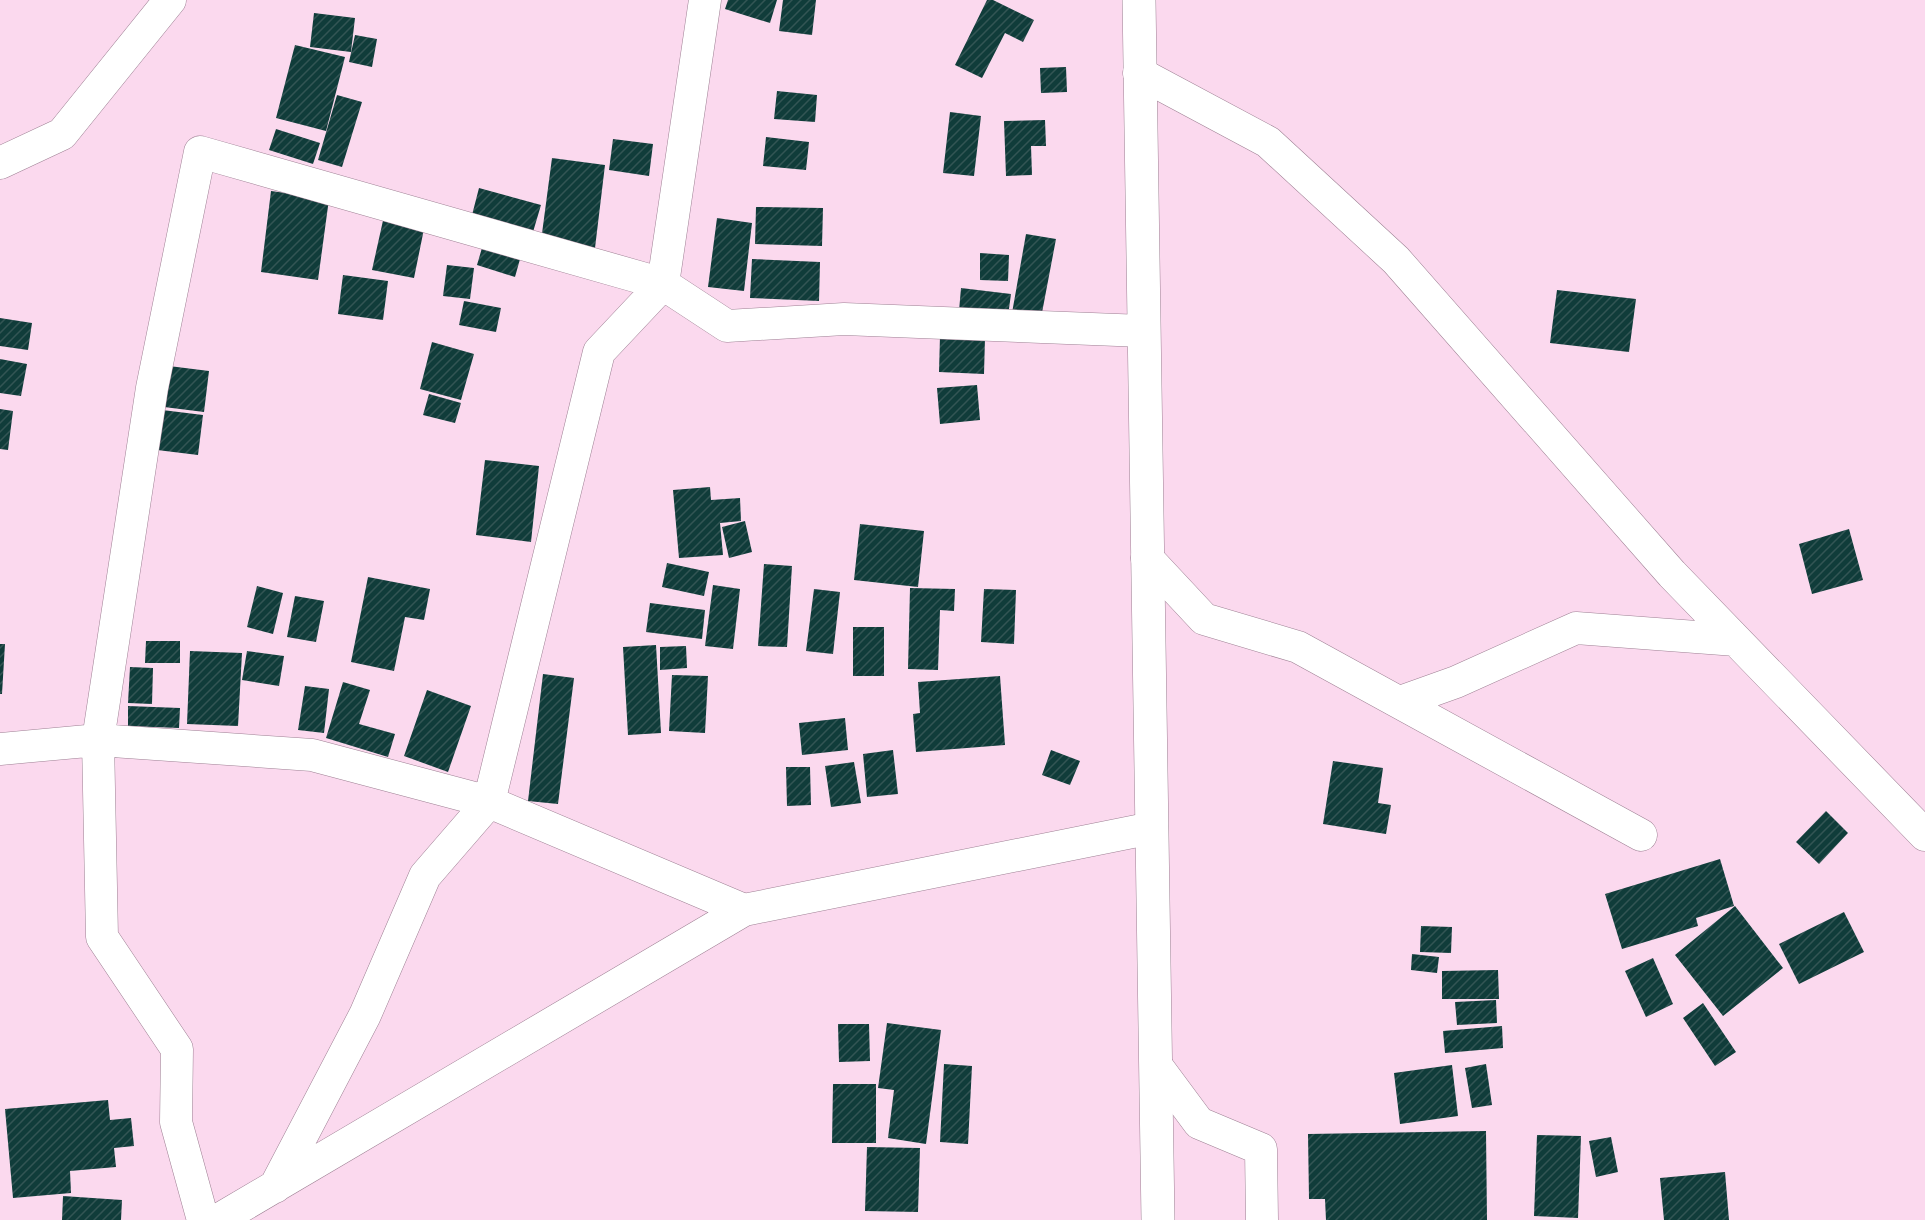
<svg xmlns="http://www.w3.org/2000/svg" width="1925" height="1220" font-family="Karla,sans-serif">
<defs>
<pattern id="building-hatch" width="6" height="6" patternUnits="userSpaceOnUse" patternTransform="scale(1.5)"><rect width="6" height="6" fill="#103c3a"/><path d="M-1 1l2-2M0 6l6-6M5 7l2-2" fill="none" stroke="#335554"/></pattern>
</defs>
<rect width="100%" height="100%" fill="#fbd9ee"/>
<path fill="url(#building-hatch)" d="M728,0h49l-7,23 -45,-14z
M783,0h33l-4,35 -33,-4z
M987,0h6l41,20 -11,22 -18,-9 -23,45 -27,-13z
M314,13l41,5 -4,34 -41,-5z
M355,35l22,4 -5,28 -23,-5z
M295,45l50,12 -19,74 -50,-13z
M1066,67l1,25 -26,1 -1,-25z
M777,91l40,4 -2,27 -41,-3z
M337,95l25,7 -20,65 -24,-7z
M950,112l31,4 -7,60 -31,-3z
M1045,120l1,26h-15l1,29 -26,1 -2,-55z
M276,129l44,14 -7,21 -44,-14z
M766,137l43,5 -3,28 -43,-4z
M613,139l40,5 -4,32 -40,-6z
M552,158l53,7 -10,83 -54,-7z
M479,188l62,17 -8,27 -61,-17z
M271,191l58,8 -11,81 -57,-8z
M756,207l67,1 -1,38 -67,-2z
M384,216l41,8 -11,54 -42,-8z
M717,218l35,5 -8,68 -36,-4z
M1026,234l30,5 -15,79 -29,-5z
M484,241l38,11 -7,25 -38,-12z
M980,253l29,2 -1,26 -28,-1z
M752,259l68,3 -1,39 -69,-3z
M447,265l27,3 -4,31 -27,-3z
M343,275l45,6 -5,39 -45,-6z
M961,288l50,6 -3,22 -49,-5z
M1557,290l79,9 -7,53 -79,-9z
M464,301l37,7 -5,24 -37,-7z
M0,318l32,5 -4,27 -28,-4z
M940,336l45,2 -1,36 -45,-2z
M432,342l42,12 -13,46 -41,-11z
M0,359l27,5 -6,32 -21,-3z
M169,366l40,5 -5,41 -40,-5z
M977,385l3,35 -40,4 -3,-36z
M429,394l32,9 -6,20 -32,-8z
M0,409l13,2 -5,39 -8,-1z
M154,409l49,6 -5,40 -49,-6z
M485,460l54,6 -8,76 -55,-7z
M710,487l1,13 29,-2 1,23 -21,2 3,32 -44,3 -6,-68z
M745,521l7,31 -23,6 -7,-31z
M860,524l64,7 -6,56 -64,-7z
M1849,529l14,51 -51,14 -13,-50z
M667,563l42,9 -5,24 -42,-9z
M764,564l28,2 -5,81 -29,-1z
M368,577l62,12 -6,31 -19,-3 -11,54 -43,-9z
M713,585l27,4 -7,60 -28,-3z
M257,586l26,7 -10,41 -26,-7z
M910,588l45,1 -1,22 -14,-1 -2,60 -30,-1z
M814,589l26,3 -7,62 -27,-3z
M984,589l32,1 -2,54 -33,-2z
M295,596l29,5 -8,41 -29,-5z
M650,603l55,7 -3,29 -56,-7z
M853,627h31v49h-31z
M146,641h34v22h-35z
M0,644h5l-3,50h-2z
M656,645l5,88 -33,2 -5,-88z
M686,646l1,22 -27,2v-23z
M190,651l52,2 -4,73 -51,-2z
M247,651l37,5 -5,30 -37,-6z
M130,667l23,1 -1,36 -24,-1z
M543,674l31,4 -16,126 -30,-3z
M672,675l36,1 -3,57 -36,-2z
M1000,676l5,69 -89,7 -3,-38 7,-1 -2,-31z
M343,682l27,8 -11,34 36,10 -7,23 -62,-19z
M305,686l24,3 -5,44 -26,-3z
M427,690l44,16 -23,66 -44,-16z
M128,706l52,2 -1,20 -51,-2z
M845,718l3,32 -46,5 -3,-32z
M893,750l5,44 -31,3 -4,-43z
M1051,750l29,11 -10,24 -28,-10z
M1333,761l50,7 -5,35 13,2 -5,29 -63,-10z
M854,762l7,41 -30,4 -6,-41z
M786,767h24l1,38 -24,1z
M1826,811l22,22 -29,31 -23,-22z
M1720,859l14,47 -38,12 2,8 -76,23 -17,-55z
M1735,906l48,62 -60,48 -48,-61z
M1844,912l20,40 -65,32 -20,-40z
M1421,926l31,1 -1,26 -31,-1z
M1412,954l27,3 -2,16 -26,-3z
M1653,958l20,46 -27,13 -21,-46z
M1498,970l1,29h-57v-28z
M1496,1000l1,23 -40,2 -2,-23z
M1703,1003l33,49 -21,14 -32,-48z
M887,1023l54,7 -15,114 -38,-6 6,-48 -16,-2z
M838,1024h31l1,37 -31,1z
M1502,1026l1,22 -58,5 -2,-22z
M944,1064l28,2 -4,78 -28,-2z
M1486,1064l6,41 -20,3 -7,-40z
M1452,1065l6,51 -58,8 -6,-51z
M833,1084h43v59h-44z
M108,1100l2,20 21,-2 3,28 -20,2 2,19 -46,4 1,22 -58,5 -8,-89z
M1486,1131l1,89h-161l-1,-21h-16l-1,-65z
M1537,1135l44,1 -3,82 -44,-2z
M1611,1137l7,35 -22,5 -7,-36z
M867,1147l53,1 -2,64 -53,-1z
M1725,1172l4,48h-65l-4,-42z
M63,1196l59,4 -1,20h-59z"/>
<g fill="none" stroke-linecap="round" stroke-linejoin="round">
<defs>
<path id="minor" d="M1139,73l129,69 128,118 276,314 253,261
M0,163l62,-29 108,-134
M1147,558l57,61 94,28 343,188
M1400,702l56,-20 120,-54 160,12
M0,749l98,-9 214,15 177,47 255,108 408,-82
M1156,1065l43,58 62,26 1,71
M275,1187l90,-172 60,-139 64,-74 110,-450 64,-68 42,-284
M203,1220l-27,-98 1,-73 -75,-112 -4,-197 54,-352 48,-236 463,132 64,42 117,-7 299,12
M218,1220l526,-310"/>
<path id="secondary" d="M1139,0l19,1220"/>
</defs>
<use href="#minor" stroke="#9e8094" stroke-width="33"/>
<use href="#secondary" stroke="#9e8094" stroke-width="34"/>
<use href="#minor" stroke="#fff" stroke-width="32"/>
<use href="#secondary" stroke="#fff" stroke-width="33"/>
</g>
</svg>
